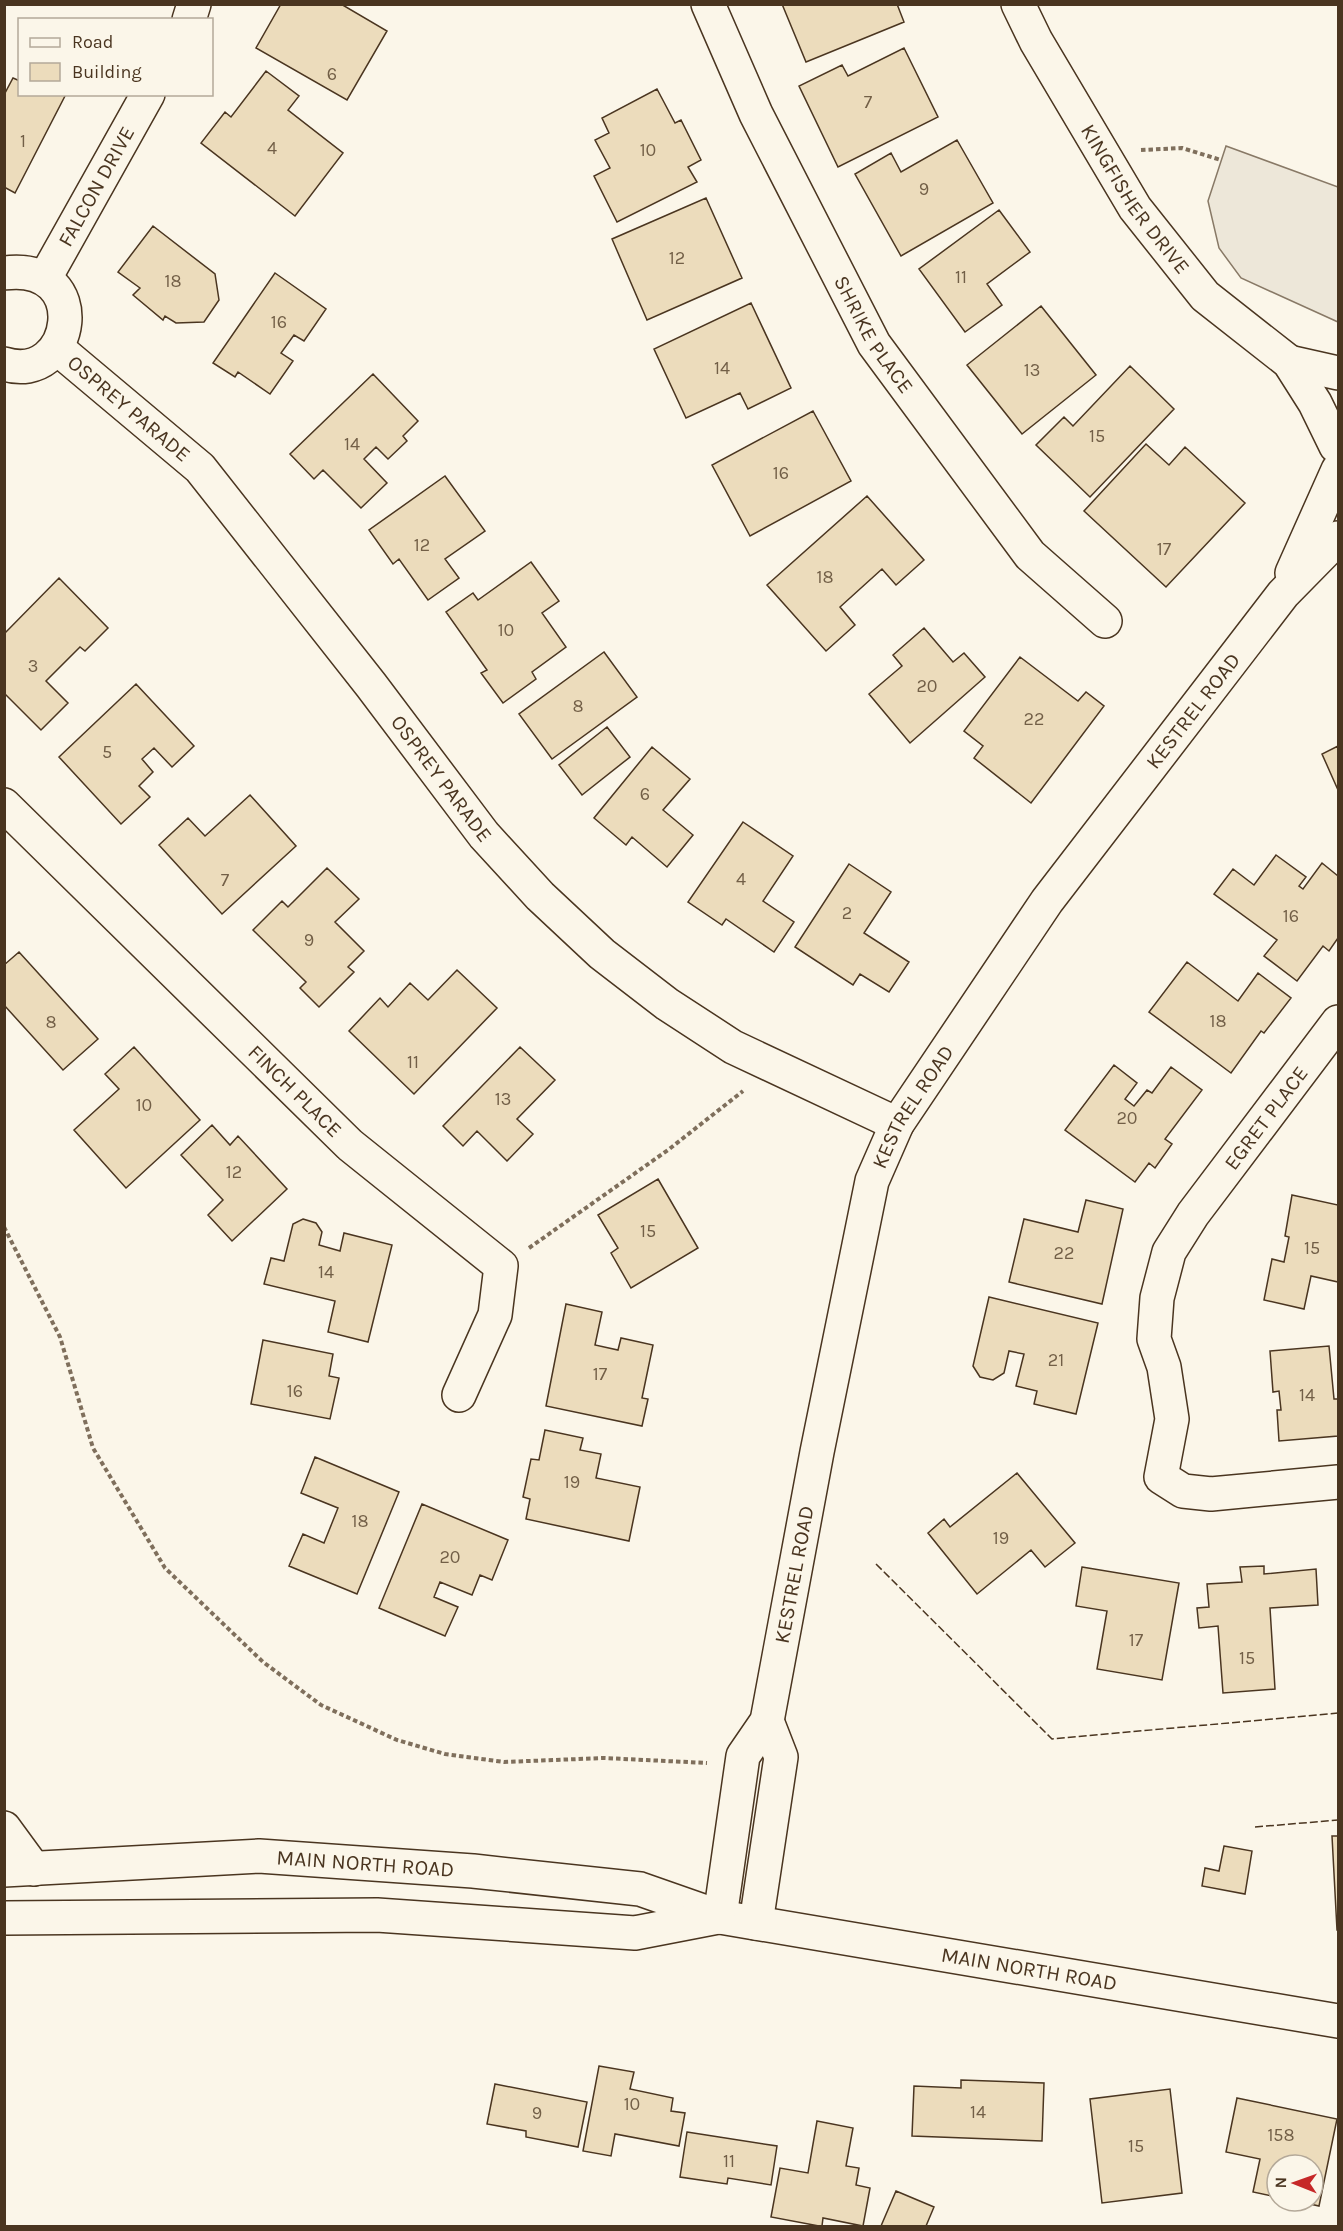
<svg xmlns="http://www.w3.org/2000/svg" width="1343" height="2231" font-family="Karla,sans-serif">
<rect width="100%" height="100%" fill="#fbf6e9"/>
<path fill="#ede7d9" stroke="#887966" stroke-width="1.5" d="M1226,146l112,41v135l-97,-44 -22,-30 -11,-47z"/>
<path fill="#ecdcbc" stroke="#4a3520" stroke-width="1.5" d="M281,4h60l46,27 -40,69 -91,-52z
M782,4h115l7,18 -98,40z
M904,48l34,69 -100,50 -39,-81 43,-21 6,11z
M266,71l33,25 -11,14 55,43 -48,63 -94,-73 24,-31 6,5z
M13,78l7,3v13h46l-51,99 -11,-6v-92z
M657,89l18,34 6,-3 20,40 -13,7 9,15 -80,40 -23,-46 16,-8 -15,-28 14,-7 -7,-15z
M957,140l36,63 -92,53 -46,-82 36,-21 10,19z
M706,198l36,80 -95,42 -35,-81z
M999,210l31,42 -43,32 15,21 -37,27 -46,-63z
M153,226l62,48 4,26 -15,22 -28,1 -11,-7 -2,4 -30,-25 7,-7 -22,-16z
M275,273l51,36 -22,32 -10,-6 -13,18 12,8 -23,33 -32,-22 -3,5 -22,-14z
M751,303l40,85 -43,21 -8,-16 -54,25 -32,-69z
M1041,306l55,69 -74,59 -55,-69z
M1130,366l44,43 -84,88 -54,-52 28,-28 9,9z
M373,374l45,47 -15,15 4,5 -19,18 -12,-12 -12,12 23,24 -26,25 -38,-38 -9,9 -24,-25z
M813,411l38,70 -101,55 -38,-71z
M1146,444l23,21 16,-18 60,56 -79,84 -82,-76z
M445,476l40,55 -40,28 14,19 -31,22 -29,-41 -6,5 -24,-34z
M867,496l57,64 -28,25 -14,-16 -42,38 15,18 -29,26 -59,-66z
M531,562l28,39 -17,12 24,34 -34,25 4,7 -33,24 -22,-30 6,-3 -41,-58 27,-19 5,7z
M59,578l49,50 -23,23 -5,-4 -34,34 22,22 -27,27 -37,-37v-59z
M924,628l29,34 11,-9 21,24 -75,66 -41,-49 33,-28 -9,-11z
M604,652l33,45 -85,62 -33,-45z
M1020,657l58,44 8,-9 18,14 -73,97 -57,-45 9,-12 -19,-15z
M136,684l58,62 -22,21 -18,-19 -12,11 11,13 -14,14 11,11 -29,27 -62,-67z
M607,727l23,30 -48,38 -23,-30z
M1338,746v44l-16,-36z
M652,747l38,32 -27,31 30,25 -26,32 -35,-30 -6,8 -32,-27z
M250,795l46,51 -74,68 -63,-69 29,-27 17,18z
M743,822l50,34 -30,45 31,21 -20,30 -48,-33 -4,6 -34,-23z
M1276,855l30,22 -7,9 4,3 19,-26 16,13v62l-9,13 -6,-5 -26,35 -33,-25 13,-16 -63,-46 19,-25 21,16z
M849,864l42,28 -27,41 45,29 -20,30 -29,-18 -7,11 -58,-38z
M327,868l32,31 -24,23 29,29 -16,16 6,5 -35,35 -19,-19 6,-6 -53,-52 29,-29 6,6z
M19,952l79,87 -35,31 -59,-65v-40z
M1187,962l51,39 20,-28 33,25 -27,35 -3,-2 -30,42 -82,-61z
M457,970l40,38 -83,86 -65,-63 31,-33 8,9 22,-24 18,17z
M134,1047l66,73 -74,68 -52,-58 45,-41 -14,-15z
M520,1047l35,33 -38,39 16,15 -26,27 -30,-30 -14,15 -20,-20z
M1114,1065l23,18 -12,16 9,7 13,-16 5,3 19,-26 31,23 -37,49 7,5 -17,24 -6,-5 -14,19 -70,-52z
M212,1125l18,20 8,-9 49,53 -55,52 -24,-26 15,-15 -42,-45z
M658,1179l40,69 -67,40 -20,-35 7,-5 -20,-33z
M1292,1195l46,10v77l-27,-6 -7,33 -40,-9 8,-41 12,3 5,-25 -4,-1z
M1086,1200l37,9 -21,95 -93,-22 15,-63 54,13z
M303,1219l13,4 6,9 -3,13 21,6 4,-18 48,12 -24,97 -40,-10 7,-31 -71,-17 7,-26 13,3 9,-37z
M989,1297l109,26 -22,91 -42,-10 3,-13 -21,-5 8,-32 -15,-3 -5,22 -11,7 -13,-3 -7,-11z
M566,1304l36,8 -7,33 23,5 3,-12 32,7 -11,53 6,1 -6,27 -96,-20z
M263,1340l70,14 -4,22 10,2 -9,41 -79,-15z
M1329,1346l5,53h4v37l-59,5 -2,-31h4l-2,-19 -6,1 -3,-41z
M545,1430l38,8 -3,12 21,4 -5,24 44,9 -11,54 -103,-22 4,-20 -7,-2 8,-38 8,1z
M315,1457l84,35 -42,102 -68,-28 14,-32 21,9 14,-35 -37,-15z
M1017,1473l58,70 -30,24 -14,-17 -54,44 -49,-61 16,-14 6,8z
M422,1504l86,36 -16,40 -12,-5 -8,20 -32,-13 -6,15 24,10 -13,29 -66,-28z
M1264,1566v8l52,-5 2,36 -48,3 5,81 -52,4 -5,-67 -19,2 -2,-20 12,-1 -2,-23 35,-2 -2,-15z
M1082,1567l97,16 -17,97 -65,-11 10,-58 -31,-5z
M1332,1836h6v94h-1z
M1224,1846l28,5 -7,43 -43,-8 3,-18 14,3z
M599,2066l35,6 -4,17 43,9 -2,13 14,2 -6,33 -64,-12 -4,22 -28,-5z
M961,2080l83,3 -2,58 -130,-5 2,-50 47,2z
M495,2084l92,18 -9,45 -52,-10v-6l-39,-7z
M1170,2089l12,104 -80,10 -12,-104z
M1237,2098l100,21 -18,87 -22,-5h16v-36h-36v32l-24,-5 7,-33 -34,-7z
M817,2121l36,7 -7,38 13,2 -3,17 14,3 -7,38 -40,-8 -1,8h-3l-48,-9 9,-49 28,5z
M687,2132l90,14 -6,39 -43,-7 -1,6 -47,-7z
M896,2191l38,16 -8,19h-45z"/>
<g fill="none" stroke-linecap="round" stroke-linejoin="round">
<defs>
<g id="minor">
<path id="s1" d="M708,4l48,110 118,230 156,211 75,66"/>
<path id="s2" d="M1018,4l18,37 99,167 70,88 84,66 26,41 21,43"/>
<path d="M189,20l5,-16"/>
<path d="M4,273c91,-12 71,113 0,91"/>
<path id="s3" d="M45,278l103,-184"/>
<path id="s4" d="M57,348l143,120 171,217 113,150 56,61 62,58 65,50 66,43 164,77"/>
<path d="M1289,362l49,11"/>
<path d="M1292,573l46,-103"/>
<path id="s5" d="M4,805l346,340 151,121 -6,49 -36,80"/>
<path d="M1338,1022l-145,192 -24,38 -12,46 -3,41 10,28 8,52 -11,58 22,14 28,3 127,-12"/>
<path id="s6" d="M720,1917l23,-161 24,-35 50,-269 55,-271 25,-57 150,-223 236,-307 55,-56"/>
<path d="M756,1923l25,-166 -14,-36"/>
</g>
<g id="major">
<path id="s7" d="M4,1870l255,-14 214,15 167,18 80,28 618,104"/>
<path d="M4,1918l373,-3 258,18 83,-16"/>
</g>
<path id="highway" d="M4,1828l30,41"/>
</defs>
<use href="#minor" stroke="#4a3520" stroke-width="36"/>
<use href="#major" stroke="#4a3520" stroke-width="36"/>
<use href="#highway" stroke="#4a3520" stroke-width="36"/>
<path stroke="#7f6f5c" stroke-width="4" stroke-dasharray="4.5 3" stroke-linecap="butt" d="M1141,150l41,-2 39,12
M4,1227l56,110 33,111 72,120 98,94 58,43 76,35 48,14 59,8 100,-4 103,5
M529,1248l139,-98 75,-59"/>
<use href="#minor" stroke="#fbf6e9" stroke-width="33"/>
<use href="#major" stroke="#fbf6e9" stroke-width="33"/>
<use href="#highway" stroke="#fbf6e9" stroke-width="33"/>
<path stroke="#4a3520" stroke-width="1.5" stroke-dasharray="8 3" stroke-linecap="butt" d="M876,1564l176,175 286,-26
M1255,1827l83,-7"/>
</g>
<g text-anchor="middle" dominant-baseline="central" stroke-width="4.5" stroke-linejoin="round" paint-order="stroke">
<g font-size="18" fill="#725f47">
<text x="332" y="74">6</text>
<text x="868" y="102">7</text>
<text x="23" y="141">1</text>
<text x="272" y="148">4</text>
<text x="648" y="150">10</text>
<text x="924" y="189">9</text>
<text x="677" y="258">12</text>
<text x="961" y="277">11</text>
<text x="173" y="281">18</text>
<text x="279" y="322">16</text>
<text x="722" y="368">14</text>
<text x="1032" y="370">13</text>
<text x="1097" y="436">15</text>
<text x="352" y="444">14</text>
<text x="781" y="473">16</text>
<text x="422" y="545">12</text>
<text x="1164" y="549">17</text>
<text x="825" y="577">18</text>
<text x="506" y="630">10</text>
<text x="33" y="666">3</text>
<text x="927" y="686">20</text>
<text x="578" y="706">8</text>
<text x="1034" y="719">22</text>
<text x="107" y="752">5</text>
<text x="645" y="794">6</text>
<text x="741" y="879">4</text>
<text x="225" y="880">7</text>
<text x="847" y="913">2</text>
<text x="1291" y="916">16</text>
<text x="309" y="940">9</text>
<text x="1218" y="1021">18</text>
<text x="51" y="1022">8</text>
<text x="413" y="1062">11</text>
<text x="503" y="1099">13</text>
<text x="144" y="1105">10</text>
<text x="1127" y="1118">20</text>
<text x="234" y="1172">12</text>
<text x="648" y="1231">15</text>
<text x="1312" y="1248">15</text>
<text x="1064" y="1253">22</text>
<text x="326" y="1272">14</text>
<text x="1056" y="1360">21</text>
<text x="600" y="1374">17</text>
<text x="295" y="1391">16</text>
<text x="1307" y="1395">14</text>
<text x="572" y="1482">19</text>
<text x="360" y="1521">18</text>
<text x="1001" y="1538">19</text>
<text x="450" y="1557">20</text>
<text x="1136" y="1640">17</text>
<text x="1247" y="1658">15</text>
<text x="632" y="2104">10</text>
<text x="978" y="2112">14</text>
<text x="537" y="2113">9</text>
<text x="1281" y="2135">158</text>
<text x="1136" y="2146">15</text>
<text x="729" y="2161">11</text>
</g>
<g font-size="21" fill="#4a3520" stroke="#fbf6e9">
<text stroke="none"><textPath href="#s3" startOffset="105">FALCON DRIVE</textPath></text>
<text stroke="none"><textPath href="#s2" startOffset="228">KINGFISHER DRIVE</textPath></text>
<text stroke="none"><textPath href="#s1" startOffset="370">SHRIKE PLACE</textPath></text>
<text stroke="none"><textPath href="#s4" startOffset="94">OSPREY PARADE</textPath></text>
<text stroke="none"><textPath href="#s6" startOffset="1326">KESTREL ROAD</textPath></text>
<text stroke="none"><textPath href="#s4" startOffset="580">OSPREY PARADE</textPath></text>
<text stroke="none"><textPath href="#s5" startOffset="408">FINCH PLACE</textPath></text>
<text stroke="none"><textPath href="#s6" startOffset="840">KESTREL ROAD</textPath></text>
<text transform="translate(1266 1118) rotate(-53)">EGRET PLACE</text>
<text stroke="none"><textPath href="#s6" startOffset="354">KESTREL ROAD</textPath></text>
<text stroke="none"><textPath href="#s7" startOffset="362">MAIN NORTH ROAD</textPath></text>
<text stroke="none"><textPath href="#s7" startOffset="1036">MAIN NORTH ROAD</textPath></text>
</g>
</g>
<rect width="1343" height="2231" fill="none" stroke="#4a3520" stroke-width="12"/>
<rect x="18" y="18" width="195" height="78" fill="#fbf6e9" stroke="#b4a999" stroke-width="1.5"/>
<rect x="30" y="38" width="30" height="9" fill="#fbf6e9" stroke="#b4a999" stroke-width="1.5"/>
<text x="72" y="48" font-size="18" fill="#4a3520">Road</text>
<rect x="30" y="63" width="30" height="18" fill="#ecdcbc" stroke="#b4a999" stroke-width="1.5"/>
<text x="72" y="78" font-size="18" fill="#4a3520">Building</text>
<g transform="translate(1295 2183) rotate(271)"><circle r="28" fill="#fbf6e9" stroke="#b4a999" stroke-width="1.5"/>
<path d="M0-4.5L10 22L0 15L-10 22Z" fill="#c62828"/>
<text y="-9" font-size="16" font-weight="bold" text-anchor="middle" fill="#4a3520">N</text>
</g>
</svg>
